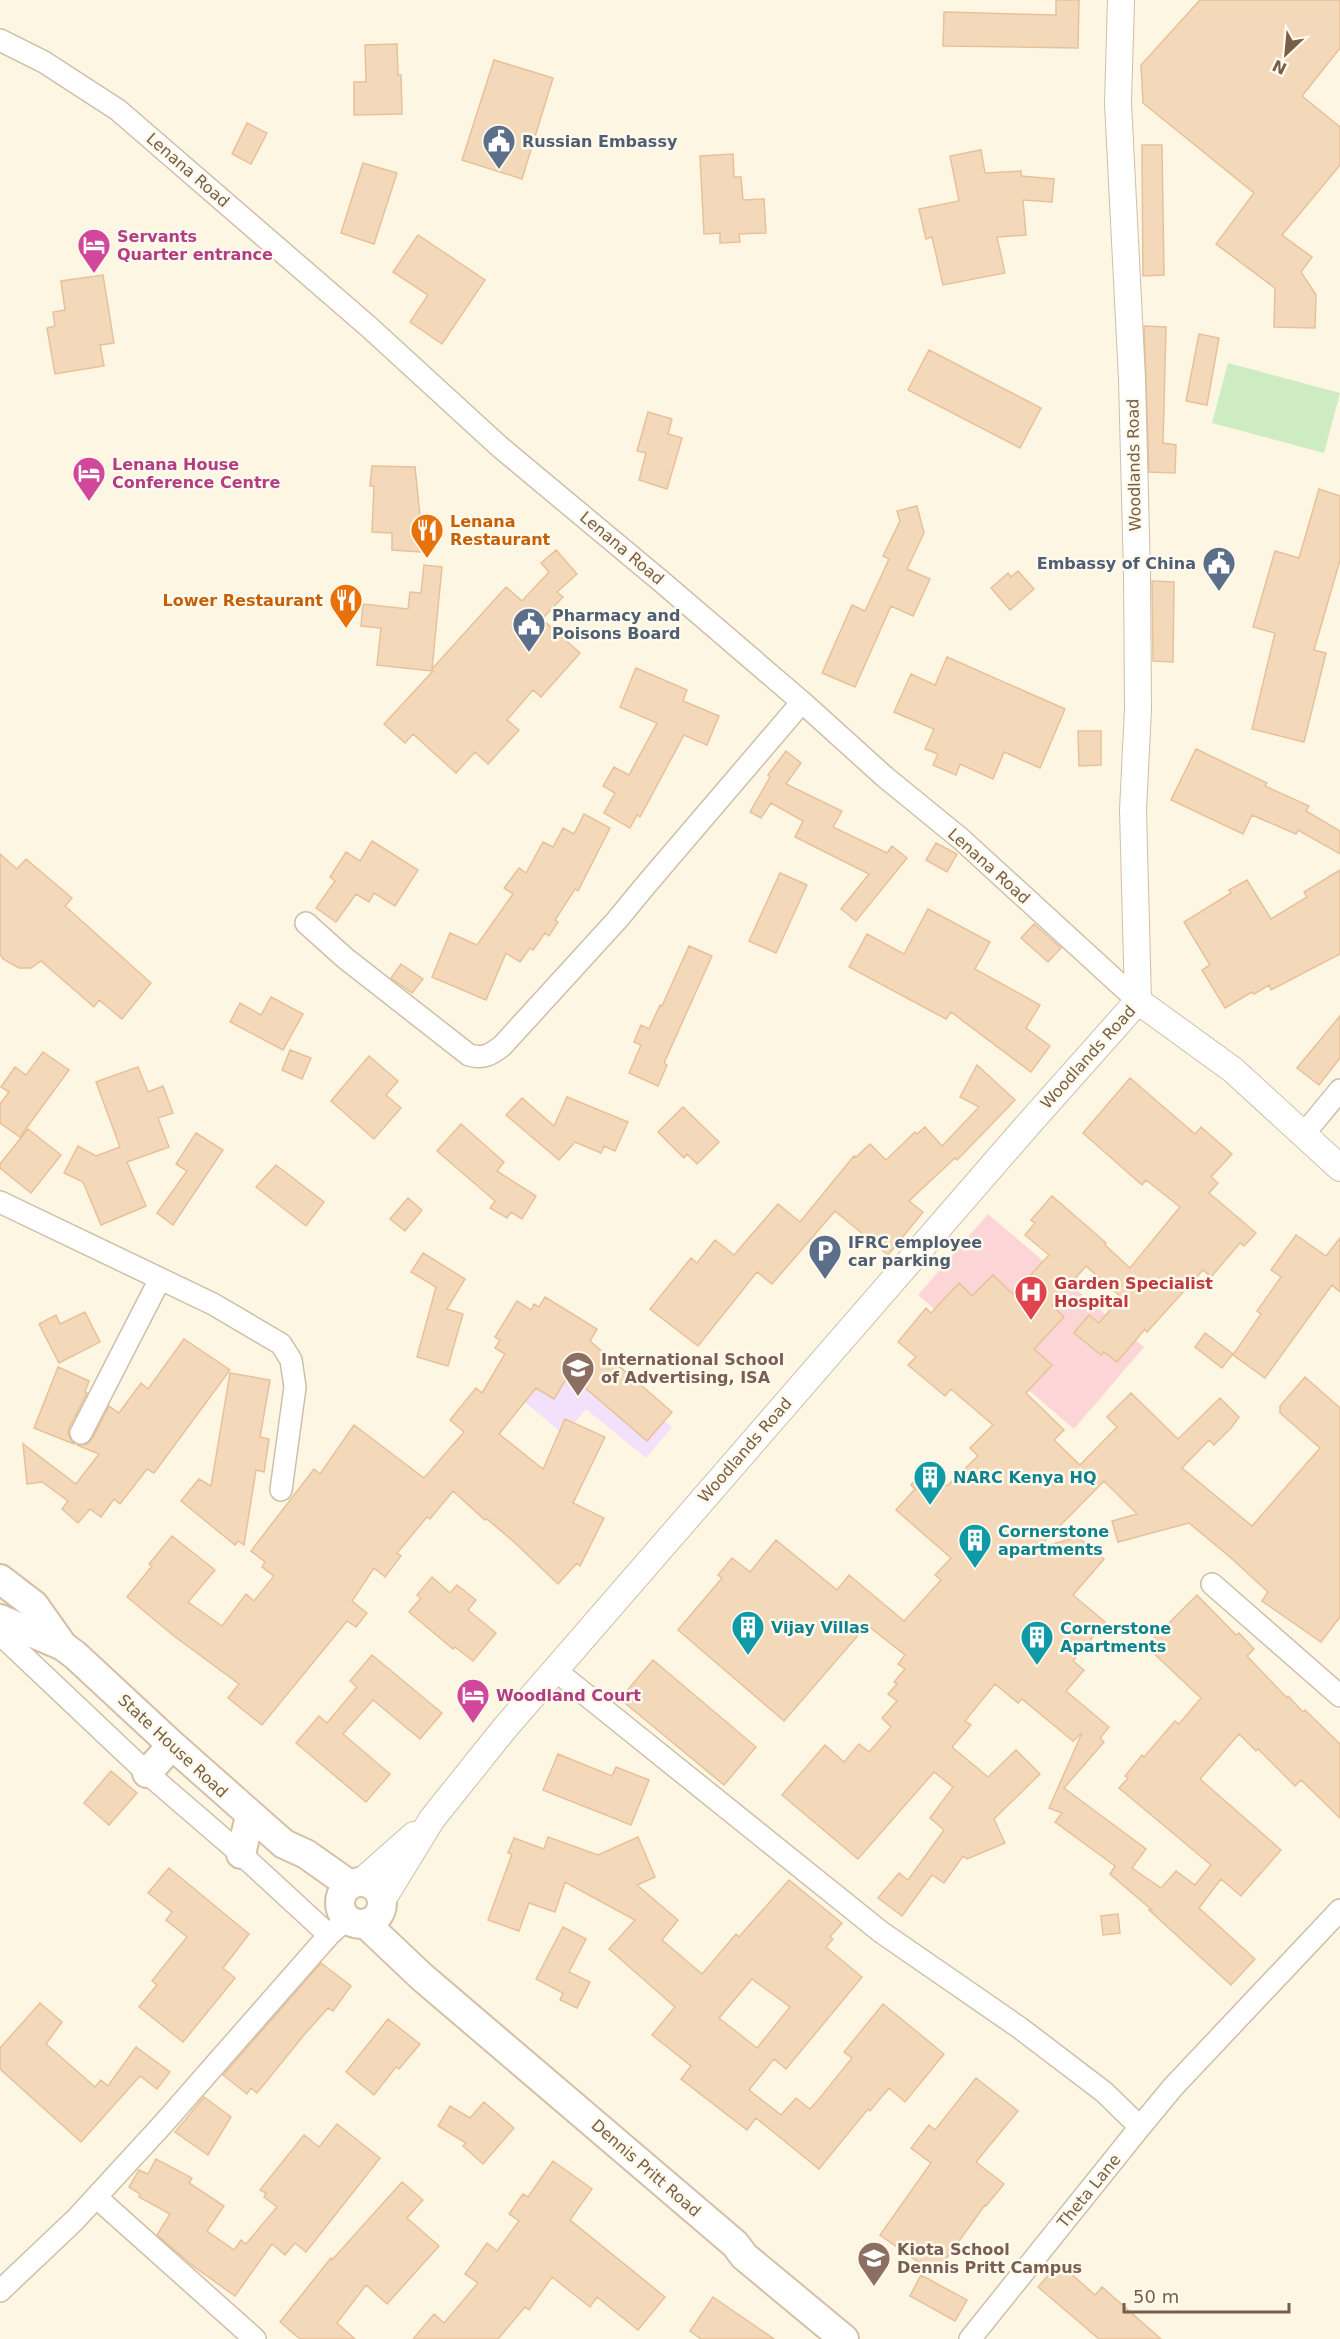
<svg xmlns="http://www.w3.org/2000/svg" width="1340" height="2339" font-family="'DejaVu Sans',sans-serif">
<rect width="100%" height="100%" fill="#fdf6e3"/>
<path fill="#f3e0fa" d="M554,1329l118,98 -26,31 -60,-49 -22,26 -58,-49z"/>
<path fill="#fcd6d6" d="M988,1214l156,133 -70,82 -156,-134z"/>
<path fill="#cdecc1" d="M1228,363l112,30 -16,60 -112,-30z"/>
<path fill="#f4d8ba" stroke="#e8c199" stroke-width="1.5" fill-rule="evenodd" d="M1056,0h23l-1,48 -135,-2 1,-34 112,3z
M1200,0h140v48l-38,48 38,31v38l-58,70 30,22 -11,15 15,23 -1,33 -41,-1 1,-39 -59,-44 38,-51 -111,-90 -2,-38z
M397,44l1,31h3l1,39 -48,1v-33h12l-1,-37z
M494,60l59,18 -31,101 -60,-19z
M247,123l20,10 -16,31 -19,-10z
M1142,145h20l2,130 -21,1z
M981,150l4,23 36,-2v5l33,3 -2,23 -29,-2 3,35 -29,2 8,36 -62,12 -11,-48 -6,2 -7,-30 40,-8 -9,-45z
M733,154l1,23h7l2,23 21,-1 2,34 -27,1 1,8 -20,1v-10l-16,1 -4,-78z
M363,163l34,10 -23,71 -33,-11z
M418,235l67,45 -43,64 -32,-22 18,-27 -35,-23z
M103,275l11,68 -14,2 4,21 -49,8 -8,-46 8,-2 -2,-14 12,-2 -4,-29z
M1144,326l22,1 -3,116 13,2 -1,28 -26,-1z
M1199,334l20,4 -12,67 -21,-4z
M929,350l112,58 -21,40 -112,-58z
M648,412l24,7 -4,15 14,4 -15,51 -28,-9 7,-27 -9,-2z
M372,466l43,1 5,49h2l-1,36 -29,-2v-17l-20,-1 2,-46h-4z
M1319,489l21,7v64l-26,90 12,3 -22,89 -52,-13 23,-96 -22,-6 22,-76 24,7z
M917,506l7,27 -17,36 23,10 -17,37 -22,-10 -36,81 -33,-14 30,-68 13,6 24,-52 -6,-3 17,-35 -3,-10z
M556,550l21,24 -20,18 6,5 -21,22 38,34 -39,44 -8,-7 -26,30 12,10 -31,34 -13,-12 -19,21 -43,-39 -8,9 -21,-19 49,-53 -56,-6 4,-37 -20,-2 2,-22 45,5 2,-17 11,1 3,-28 18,2 -10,102 74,-82 16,14 27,-29 -8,-9z
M1018,571l16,18 -24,21 -19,-22 17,-15 3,4z
M1152,581l22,1 -1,80 -20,-1z
M947,657l118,52 -25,59 -36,-16 -11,27 -33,-15 -4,11 -23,-10 5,-11 -13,-5 9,-20 -40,-17 17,-38 24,11z
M636,668l51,22 -4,11 36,15 -12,29 -23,-10 -44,82 -3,-2 -7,13 -26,-15 11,-20 -12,-7 11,-19 15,8 28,-52 -37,-16z
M1078,731h23v34l-22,1z
M1196,749l71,34 -2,3 44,20 -3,5 34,20v23l-42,-24 -2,4 -44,-19 -9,19 -72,-34z
M786,751l15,12 -15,21 56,27 -9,16 54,26 5,-7 15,12 -51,63 -15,-12 28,-35 -74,-37 8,-16 -32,-18 -10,15 -11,-6 20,-35 -2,-2z
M584,814l26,14 -32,63 -3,-2 -20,31 3,2 -9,14 -4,-3 -12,17 -3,-2 -10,14 -14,-9 -20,47 -54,-23 18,-44 27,12 36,-51 -9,-6 15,-20 7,5 17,-31 10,5 10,-19 11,6z
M372,841l46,29 -23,36 -21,-13 -5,9 -13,-8 -20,28 -20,-14 19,-27 -5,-4 16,-25 14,9z
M936,843l21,11 -10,18 -21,-12z
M0,854l17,15 9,-10 46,39 -7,8 86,77 -29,36 -23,-19 -5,7 -53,-46 -10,7h-12l-16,-9 -3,-5z
M1340,870v84l-69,36 -2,-5 -15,9 -2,-2 -27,16 -23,-38 8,-5 -26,-43 47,-29 -2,-3 18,-10 24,39 36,-22 -3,-5z
M780,873l27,12 -31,68 -27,-12z
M928,909l62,33 -15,27 65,36 -14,23 24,18 -19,26 -80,-60 -5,7 -97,-52 18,-33 37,20z
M1034,924l27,24 -13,14 -27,-24z
M689,946l23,10 -48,107 3,2 -9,21 -29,-13 12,-28 -7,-3 7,-17 8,4 11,-24 2,1z
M401,964l22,15 -11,14 -21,-15z
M271,997l32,17 -20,36 -53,-28 10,-19 21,12z
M1340,1016v42l-21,27 -22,-17z
M290,1050l21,8 -9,21 -20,-9z
M43,1052l26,18 -49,67 -20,-14v-19l9,-12 -8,-5 14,-20 11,8z
M369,1056l29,25 -12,14 15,13 -27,31 -43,-38z
M977,1065l38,35 -53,55 -5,5 -2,-2 -46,43 14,11 -35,43 -53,-44 -63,73 -15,-12 -59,74 -48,-37 41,-51 6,5 18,-23 19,15 44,-51 22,18 54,-66 2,1 14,-13 16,16 29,-28 2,2 8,-7 17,19 37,-39 -19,-10z
M138,1067l10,25 15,-6 10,27 -15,5 11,29 -42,15 19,44 -45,19 -18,-43 -19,-9 14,-27 18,10 24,-9 -24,-65z
M1130,1078l65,56 6,-7 31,27 -21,23 7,6 -9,10 47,40 -12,13 -4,-3 -29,34 -8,-7 -56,62 -2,-3 -28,33 -13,-10 -3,3 -27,-22 15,-18 10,8 22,-26 -35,-31 -34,39 12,12 -30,32 18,16 -26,28 38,37 -10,10 26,25 37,-38 -10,-10 24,-24 47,46 42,-41 19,19 -8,11 -17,17 -5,-5 -27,28 70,58 68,-78 -40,-35v-7l25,-29 35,31v209l-19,25 -59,-41 6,-9 -38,-35 -41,-34 -71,19 -6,-21 25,-7 -33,-33 -66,67 40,-11 26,22 -31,36 32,27 -32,39 11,9 -18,21 43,36 -9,11 4,4 -40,46 82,61 -14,19 29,20 15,-17 19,14 16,-20 -92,-77 9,-10 -3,-2 17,-21 2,2 31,-36 4,3 22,-26 -55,-52 51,-51 39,40 3,-2 15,16 -7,7 40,42 1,-2 15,16 2,-2 35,34v74l-39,-38 -6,6 -37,-37 -2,2 -17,-17 -39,45 81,71 -40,46 -20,-17 -22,29 56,51 -24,26 -82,-75h3l-42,-36 5,-8 -60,-44 7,-9 -13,-5 33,-75 -9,8 -51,-42 -4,4 -23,-19 -30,37 6,4 -19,22 36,30 28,-27 24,24 -46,45 11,24 -38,16 -4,-3 -19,27 -12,-8 -30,41 -24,-18 21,-25 9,7 36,-50 -14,-12 23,-31 -19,-15 -76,87 -76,-64 43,-50 19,17 15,-18 10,8 22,-25 -9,-9 15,-17 -9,-7 9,-10 -3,-2 11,-13 -7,-5 7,-9 -38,-30 -83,96 -106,-91 44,-52 -4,-3 14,-17 18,14 26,-32 61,50 12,-15 55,46 37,-41 -6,-5 16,-17 -55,-48 19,-21 -4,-4 15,-17 21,18 31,-30 -8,-8 23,-23 -42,-36 -6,7 -37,-31 8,-8 -18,-15 28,-34 5,5 28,-30 13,13 21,-21 20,19 36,-39 -24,-20 10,-12 -4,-3 21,-24 54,47 -1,2 25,23 50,-61 -34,-27 -4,5 -59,-52z
M567,1097l61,25 -13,29 -11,-5 -3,7 -26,-11 -16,18 -53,-45 16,-17 32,28z
M683,1107l36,35 -22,22 -10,-10 -3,4 -26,-26z
M461,1124l43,38 -7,9 39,25 -14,23 -11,-7 -4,6 -17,-10 5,-7 -58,-50z
M28,1129l33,26 -30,38 -31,-25v-4z
M196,1133l27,17 -50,75 -16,-12 30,-42 -11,-7z
M276,1165l48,37 -18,24 -50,-39z
M408,1198l14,12 -17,21 -15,-12z
M1296,1235l30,21 14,-18v54l-8,-7 -67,93 -32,-23 28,-41 -4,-3 24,-34 -10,-7z
M423,1253l42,26 -18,30 16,5 -15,52 -31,-9 19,-70 -25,-15z
M545,1297l52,32 -7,12 82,71 -25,29 -78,-67 -15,25 -18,-11 -37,46 44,35 22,-50 40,18 -32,66 31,15 -24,48 -3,-3 -19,21 -45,-43 -26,-22 -2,1 -32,-29 -23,28 -3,-2 -30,36 4,3 -16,21 -11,-9 -22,33 15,12 -11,14 -9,-6 -85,104 -34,-27 11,-14 -65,-48 -47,-39 25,-31 -3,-2 23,-28 43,34 -27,32 34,24 24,-32 8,7 20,-25 -12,-9 3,-5 -14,-11 63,-82 6,5 34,-49 70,53 40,-46 -14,-12 26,-32 6,5 23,-39 -10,-6 5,-8 -5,-3 22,-36 14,9 3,-6 5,3z
M85,1312l15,30 -41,21 -20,-39 17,-9 4,9z
M1205,1333l28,21 -11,14 -27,-21z
M184,1339l46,31 -76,103 -7,-4 -27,35 -6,-5 -13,18 -11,-8 -12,14 -16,-14 6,-8 -26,-19 -15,2 -4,-40 53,40 23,-30 -22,-9 10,-1 5,-5 17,-33 10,7 22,-30 7,6z
M58,1367l31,14 -4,11 2,1 -18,35 -1,6 6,10 -40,-16z
M230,1373l40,7 -10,57 9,2 -5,33 -8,-2 -12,75 -6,-4 -3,4 -54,-44 18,-22 12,7z
M432,1577l18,16 7,-8 19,15 -8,10 28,23 -23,28 -18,-14 -2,2 -44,-37 12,-14 -4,-3z
M372,1655l70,58 -22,26 -47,-39 -30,34 47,40 -24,28 -70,-59 23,-27 8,7 30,-36 -7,-6z
M653,1660l103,87 -32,38 -104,-86z
M558,1754l54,22 4,-9 33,13 -18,45 -88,-35z
M111,1771l26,22 -28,32 -25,-22z
M548,1837l50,18 40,-18 17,40 -18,8 41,35 -16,20 40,34 34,-40 3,3 50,-57 53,43 -12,14 3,2 -7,8 36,30 -76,92 -12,-10 -25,31 32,25 15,-17 14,11 9,-10 33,-41 -8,-6 39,-48 61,50 -39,48 -16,-14 -19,23 -2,-2 -49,60 -63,-51 -9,12 -66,-51 10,-13 -39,-31 23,-28 -66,-58 26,-29 -70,-38 -10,30 -26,-9 -10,28 -31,-11 24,-66 -4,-1 6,-15 30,11zM752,1979l38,28 -33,41 -38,-30z
M169,1868l80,66 -26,34 12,10 -52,64 -44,-35 18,-22 -5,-4 35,-44 -21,-17 6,-8 -24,-19z
M1118,1914l2,19 -17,2 -2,-19z
M563,1927l23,12 -17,33 21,10 -13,26 -17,-8 3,-7 -27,-14z
M321,1963l30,23 -18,25 -5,-3 -24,27 -47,58 -6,-5 -4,6 -24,-19z
M40,2003l22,19 -16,22 49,43 6,-7 7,6 28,-39 34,25 -13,17 -17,-13 -59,66 -81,-73v-21z
M388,2019l32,25 -21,25 -3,-2 -22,28 -28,-23z
M976,2078l42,33 -42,51 28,22 -18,22 -1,-1 -50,69 -55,-39 51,-72 -20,-15 18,-23 6,5z
M204,2097l27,20 -23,38 -33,-23z
M484,2102l30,26 -31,36 -20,-18 3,-3 -28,-17 12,-20 20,12z
M337,2124l43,34 -74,94 -11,-9 -10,12 -13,-11 -37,52 -42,-30 -36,-31 13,-21 -31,-17 1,-3 -11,-7 10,-17 9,4 8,-15 36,19 -3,5 35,23 -17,25 27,19 7,-10 5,4 31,-37 -13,-10 2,-4 -6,-3 44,-55 15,12z
M553,2161l39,28 -22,31 95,77 -27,33 -41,-33 -7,10 -38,-30 -23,33 -4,-3 -27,32h-85l21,-25 10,9 34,-40 -13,-9 22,-31 10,8 22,-30 -10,-7 14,-20 5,3z
M402,2182l21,18 -16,18 32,28 -52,58 -21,-19 -29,38 18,16h-55l-20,-17 51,-64 1,2z
M1059,2263l36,32 7,-8 59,52h-62l-61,-52z
M921,2275l46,25 -12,21 -45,-25z
M713,2297l61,42h-73l-11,-8z"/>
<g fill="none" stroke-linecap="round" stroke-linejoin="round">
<defs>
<path id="minor" d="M0,40l44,22 74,48 251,217 131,120 162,135 140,120 83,75 76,62 177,162
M306,923l39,35 124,97c15,4 21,0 33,-9l115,-126 28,-34 157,-184
M1303,1135l37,-45
M0,1202l213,102 68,40 10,16 4,27 -14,103
M81,1433l79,-154
M1212,1584l128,112
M0,1634l147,139 94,81 88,81
M555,1670l326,262 139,96 84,64 36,35 33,-40 167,-177
M96,2197l159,142
M0,2291l75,-71 89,-97 165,-188 18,-16
M970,2339l170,-212"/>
<path id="tertiary" d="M1138,1001l95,69 107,98
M362,1881l52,-46
M383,1899l49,-80 72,-90 522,-602 112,-126 -5,-191 5,-101 -1,-135 -5,-195 -14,-276 3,-103"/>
<path id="secondary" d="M0,1579l34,26 29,41
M0,1619l63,27 12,9 97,90 112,99 22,10 44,31
M147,1773l25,-28
M241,1854l9,-38
M340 1903a21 21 0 1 1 42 0a21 21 0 1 1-42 0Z
M366,1924l56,53 313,267 9,12 100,83"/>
</defs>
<use href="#minor" stroke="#cfbfa9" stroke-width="24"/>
<use href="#tertiary" stroke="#cfbfa9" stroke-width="28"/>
<use href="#secondary" stroke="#d3c0a6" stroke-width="32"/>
<use href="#minor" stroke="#fff" stroke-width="21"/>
<use href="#tertiary" stroke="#fff" stroke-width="26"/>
<use href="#secondary" stroke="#fff" stroke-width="28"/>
</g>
<defs>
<symbol id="civic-pin" viewBox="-11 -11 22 30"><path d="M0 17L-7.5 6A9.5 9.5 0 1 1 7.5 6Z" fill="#5c6f8a" stroke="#fffaeb"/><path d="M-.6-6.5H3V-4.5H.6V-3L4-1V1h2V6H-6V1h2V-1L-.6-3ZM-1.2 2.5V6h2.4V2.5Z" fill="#fff"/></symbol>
<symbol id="hotel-pin" viewBox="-11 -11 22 30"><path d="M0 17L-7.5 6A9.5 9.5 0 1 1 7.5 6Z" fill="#d1479c" stroke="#fffaeb"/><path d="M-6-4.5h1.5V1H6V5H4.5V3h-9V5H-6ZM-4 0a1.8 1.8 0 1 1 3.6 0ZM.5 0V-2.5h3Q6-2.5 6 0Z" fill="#fff"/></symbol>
<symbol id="restaurant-pin" viewBox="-11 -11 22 30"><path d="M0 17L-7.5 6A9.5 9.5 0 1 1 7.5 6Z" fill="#e8710a" stroke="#fffaeb"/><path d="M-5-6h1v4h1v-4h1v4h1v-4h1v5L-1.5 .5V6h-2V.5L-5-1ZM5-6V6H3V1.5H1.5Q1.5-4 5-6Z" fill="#fff"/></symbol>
<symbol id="parking-pin" viewBox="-11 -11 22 30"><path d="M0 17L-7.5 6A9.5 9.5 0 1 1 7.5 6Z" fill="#5c6f8a" stroke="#fffaeb"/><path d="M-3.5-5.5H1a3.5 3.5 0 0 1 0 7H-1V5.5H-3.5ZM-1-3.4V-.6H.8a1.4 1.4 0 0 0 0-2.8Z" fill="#fff"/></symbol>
<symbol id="hospital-pin" viewBox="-11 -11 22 30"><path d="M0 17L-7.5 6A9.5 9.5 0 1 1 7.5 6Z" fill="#e0444e" stroke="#fffaeb"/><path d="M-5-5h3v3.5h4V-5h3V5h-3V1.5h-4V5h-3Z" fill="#fff"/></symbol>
<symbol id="school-pin" viewBox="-11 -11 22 30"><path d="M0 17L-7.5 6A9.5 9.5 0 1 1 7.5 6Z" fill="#8d6e63" stroke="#fffaeb"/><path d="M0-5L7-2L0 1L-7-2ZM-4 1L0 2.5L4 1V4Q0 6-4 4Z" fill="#fff"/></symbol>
<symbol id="building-pin" viewBox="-11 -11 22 30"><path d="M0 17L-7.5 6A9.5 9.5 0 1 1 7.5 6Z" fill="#0f9aa8" stroke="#fffaeb"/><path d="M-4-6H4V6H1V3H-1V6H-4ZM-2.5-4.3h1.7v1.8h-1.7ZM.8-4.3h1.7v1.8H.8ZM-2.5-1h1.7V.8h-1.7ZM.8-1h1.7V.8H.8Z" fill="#fff"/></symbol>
</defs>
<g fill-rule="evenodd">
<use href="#civic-pin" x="480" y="122" width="38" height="52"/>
<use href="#hotel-pin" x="75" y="226" width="38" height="52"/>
<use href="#hotel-pin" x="70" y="454" width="38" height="52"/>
<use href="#restaurant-pin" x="408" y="511" width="38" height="52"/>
<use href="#civic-pin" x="1200" y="544" width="38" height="52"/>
<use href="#restaurant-pin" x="327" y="581" width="38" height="52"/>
<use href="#civic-pin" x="510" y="605" width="38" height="52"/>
<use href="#parking-pin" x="806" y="1232" width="38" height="52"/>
<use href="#hospital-pin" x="1012" y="1273" width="38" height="52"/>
<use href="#school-pin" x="559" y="1349" width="38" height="52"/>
<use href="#building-pin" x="911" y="1458" width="38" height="52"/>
<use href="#building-pin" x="956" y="1521" width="38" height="52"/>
<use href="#building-pin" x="729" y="1608" width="38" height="52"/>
<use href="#building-pin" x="1018" y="1618" width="38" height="52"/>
<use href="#hotel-pin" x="454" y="1676" width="38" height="52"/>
<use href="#school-pin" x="855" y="2239" width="38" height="52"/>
</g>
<g text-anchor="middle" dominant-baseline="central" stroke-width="5" stroke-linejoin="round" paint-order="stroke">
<g font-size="16" font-weight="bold" fill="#4e5e75" stroke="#fffaeb" text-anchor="start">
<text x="522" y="141">Russian Embassy</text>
<text x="1196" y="563" text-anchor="end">Embassy of China</text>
<text x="552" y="615">Pharmacy and<tspan x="552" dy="18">Poisons Board</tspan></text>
<text x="848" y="1242">IFRC employee<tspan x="848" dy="18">car parking</tspan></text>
</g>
<g font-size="16" fill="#775e48" stroke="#fffaeb">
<text transform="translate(188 170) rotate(41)">Lenana Road</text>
<text transform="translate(1134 465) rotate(-91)">Woodlands Road</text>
<text transform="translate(622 548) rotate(40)">Lenana Road</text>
<text transform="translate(989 866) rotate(42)">Lenana Road</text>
<text transform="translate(1088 1057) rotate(-48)">Woodlands Road</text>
<text transform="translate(745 1450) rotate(-49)">Woodlands Road</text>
<text transform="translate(173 1746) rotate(43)">State House Road</text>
<text transform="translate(646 2168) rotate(41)">Dennis Pritt Road</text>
<text transform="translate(1089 2191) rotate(-51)">Theta Lane</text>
</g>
<g font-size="16" font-weight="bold" fill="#b23c85" stroke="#fffaeb" text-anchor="start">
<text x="117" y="236">Servants<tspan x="117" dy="18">Quarter entrance</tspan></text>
<text x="112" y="464">Lenana House<tspan x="112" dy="18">Conference Centre</tspan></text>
<text x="496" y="1695">Woodland Court</text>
</g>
<g font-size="16" font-weight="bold" fill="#c56008" stroke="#fffaeb" text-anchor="start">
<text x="450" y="521">Lenana<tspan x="450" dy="18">Restaurant</tspan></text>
<text x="323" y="600" text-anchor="end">Lower Restaurant</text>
</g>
<g font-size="16" font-weight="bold" fill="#be3a42" stroke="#fffaeb" text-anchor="start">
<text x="1054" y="1283">Garden Specialist<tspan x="1054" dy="18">Hospital</tspan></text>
</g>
<g font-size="16" font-weight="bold" fill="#785e54" stroke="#fffaeb" text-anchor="start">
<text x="601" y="1359">International School<tspan x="601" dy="18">of Advertising, ISA</tspan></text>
<text x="897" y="2249">Kiota School<tspan x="897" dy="18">Dennis Pritt Campus</tspan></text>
</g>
<g font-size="16" font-weight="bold" fill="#0d838f" stroke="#fffaeb" text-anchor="start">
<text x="953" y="1477">NARC Kenya HQ</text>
<text x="998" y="1531">Cornerstone<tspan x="998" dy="18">apartments</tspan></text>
<text x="771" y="1627">Vijay Villas</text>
<text x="1060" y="1628">Cornerstone<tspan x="1060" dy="18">Apartments</tspan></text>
</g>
</g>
<g transform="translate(1286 54) rotate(206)" stroke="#fffaeb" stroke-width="4.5" paint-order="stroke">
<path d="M0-4.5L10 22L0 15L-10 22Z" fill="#775e48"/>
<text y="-9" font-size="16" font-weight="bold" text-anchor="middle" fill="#775e48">N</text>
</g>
<path d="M1124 2303v9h165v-9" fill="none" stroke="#775e48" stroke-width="3"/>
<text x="1133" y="2303" font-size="18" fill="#775e48" stroke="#fffaeb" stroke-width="4.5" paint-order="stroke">50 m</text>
</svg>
